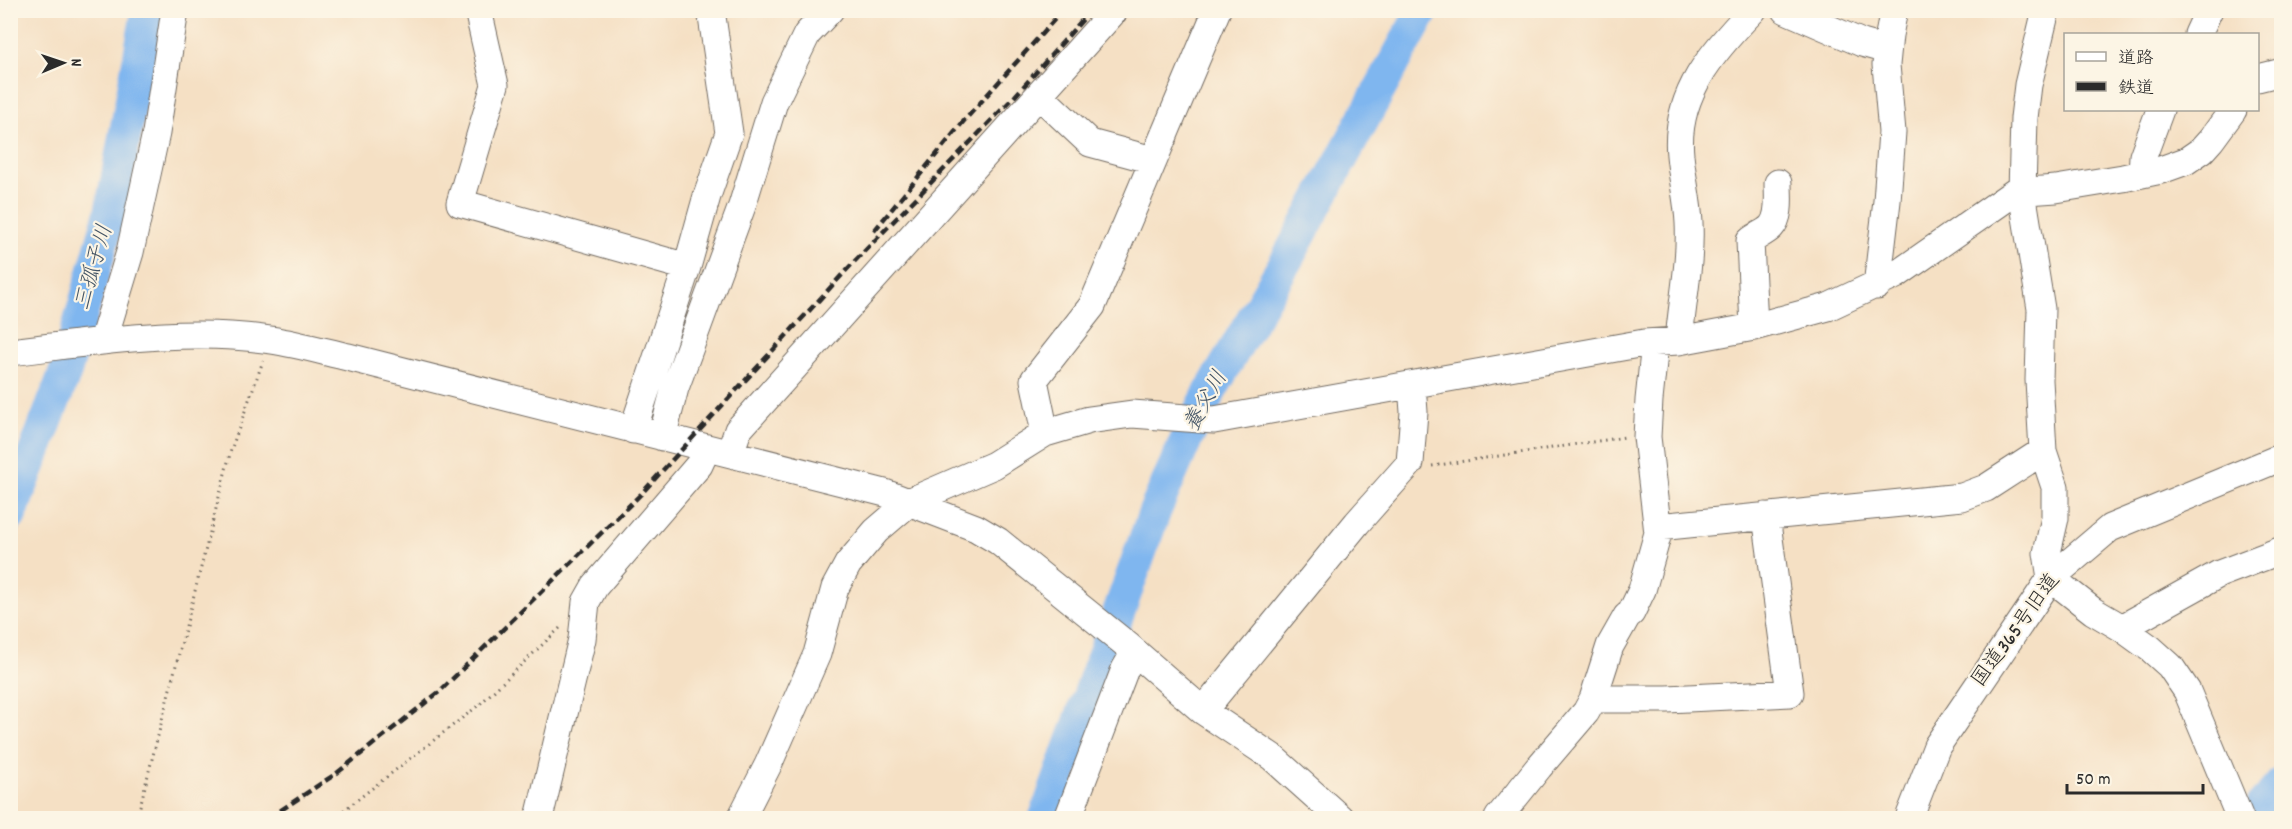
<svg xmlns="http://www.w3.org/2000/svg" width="2292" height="829" font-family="Dekko,'Klee One',sans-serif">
<rect width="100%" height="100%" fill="#fcf5e5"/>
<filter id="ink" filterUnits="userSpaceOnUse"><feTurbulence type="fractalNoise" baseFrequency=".0167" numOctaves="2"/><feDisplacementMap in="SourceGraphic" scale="12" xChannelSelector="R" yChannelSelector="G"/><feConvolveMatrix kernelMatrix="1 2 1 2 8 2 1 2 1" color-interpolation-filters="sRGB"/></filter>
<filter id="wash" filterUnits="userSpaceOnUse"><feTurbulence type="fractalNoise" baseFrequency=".008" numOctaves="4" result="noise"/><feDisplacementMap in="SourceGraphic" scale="24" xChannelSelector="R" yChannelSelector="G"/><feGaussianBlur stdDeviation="1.35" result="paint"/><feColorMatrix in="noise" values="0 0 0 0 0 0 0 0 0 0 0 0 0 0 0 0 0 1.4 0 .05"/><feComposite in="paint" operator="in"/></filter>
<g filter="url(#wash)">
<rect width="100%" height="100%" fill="#f5e0c4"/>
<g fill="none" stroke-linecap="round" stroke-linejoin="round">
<path stroke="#7fb6ef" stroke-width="33" d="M10,516l56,-146 45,-159 37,-201
M1045,818l110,-307 31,-71 24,-48 76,-131 137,-251
M2260,818l3,-13 19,-22"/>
</g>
</g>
<g filter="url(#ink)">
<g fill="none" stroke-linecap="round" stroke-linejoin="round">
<defs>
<path id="minor" d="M478,10l17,75 -35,118 227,64
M1786,10l76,33 25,7
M2046,10l-18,75 -4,33 -2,74 19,117 -2,71 4,71 12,36v31l-8,35 4,25 42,33 29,17 29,21 19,17 17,25 53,127
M2198,34l11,-24
M2258,78l24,-6
M1039,95l51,48 63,17
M2142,174l1,-18 17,-46
M1877,286l10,-85 5,-69 -6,-67 3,-30 5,-25
M1754,327l-4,-86c6,-5 15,-8 21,-14 10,-11 7,-30 7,-44
M103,341l27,-89 26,-119 19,-123
M1679,341c3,-39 12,-79 10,-118 -1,-23 -7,-45 -9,-68 -6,-60 34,-105 73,-145
M10,352c86,-10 175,-25 261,-12 26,4 51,11 77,17l537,136 91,35 22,13 129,104 76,66 69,46 68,61
M633,430l54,-163 20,-71 22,-63 -18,-123
M1045,433l-11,-53 58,-74 125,-296
M662,437l13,-49 67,-182 32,-104 33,-68 23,-24
M730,453l8,-23 377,-420
M1658,527l304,-30 24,-9 57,-37
M2122,628l97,-54 63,-24
M1593,699h74l123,-6 -24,-177
M1203,711l154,-188 53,-60 4,-51 -2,-27
M539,818l43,-179 4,-37 9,-16 104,-121 8,-17
M741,818l27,-53 49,-111 18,-66 13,-24 28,-33 35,-30 83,-36 51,-32 44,-13 43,-6 82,6 430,-77 35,-2 75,-14 74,-20 68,-32 119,-83 41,-3 67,-11 38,-8 25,-9 16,-11 9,-10 22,-30
M1068,818l57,-149 10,-17
M1498,818l41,-51 47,-55 7,-13 17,-53 17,-30 4,-3 11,-23 16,-57 -11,-96 2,-37 6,-57
M1909,818l28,-72 114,-168 59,-50 172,-71"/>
</defs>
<use href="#minor" stroke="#726a61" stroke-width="29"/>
<path stroke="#726a61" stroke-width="3" stroke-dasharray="1.5 4.5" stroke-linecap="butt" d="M1432,466l193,-29
M137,818l94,-368 32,-89
M334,818l145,-113 82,-78"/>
<use href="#minor" stroke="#fff" stroke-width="27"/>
<path stroke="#2b2b2b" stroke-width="4.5" stroke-dasharray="9 4.5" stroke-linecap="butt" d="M874,231l89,-109 100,-112
M269,818l68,-45 102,-81 202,-198 211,-230 163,-168 76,-86"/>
</g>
</g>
<g text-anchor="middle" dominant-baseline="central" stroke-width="4.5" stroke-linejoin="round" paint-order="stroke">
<g font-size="21" fill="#2b2b2b" stroke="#fcf5e5">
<text transform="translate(2017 631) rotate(-54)">国道365号旧道</text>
</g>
<g font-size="22" font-style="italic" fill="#456" stroke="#fcf5e5">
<text transform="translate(95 268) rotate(-74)">三孤子川</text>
<text transform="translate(1207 402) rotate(-61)">養父川</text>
</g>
</g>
<rect width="2292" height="829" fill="none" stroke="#fcf5e5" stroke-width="36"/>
<rect x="2064" y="33" width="195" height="78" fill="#fcf5e5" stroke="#a8a49b" stroke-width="1.5"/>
<rect x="2076" y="52" width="30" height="9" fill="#ffffff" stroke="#a8a49b" stroke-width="1.5"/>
<text x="2118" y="63" font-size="18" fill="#2b2b2b">道路</text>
<rect x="2076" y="82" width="30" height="9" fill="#2b2b2b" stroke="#a8a49b" stroke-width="1.5"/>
<text x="2118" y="93" font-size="18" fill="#2b2b2b">鉄道</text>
<g transform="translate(63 63) rotate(88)" stroke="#fcf5e5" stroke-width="4.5" paint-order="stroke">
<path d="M0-4.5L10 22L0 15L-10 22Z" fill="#2b2b2b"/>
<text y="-9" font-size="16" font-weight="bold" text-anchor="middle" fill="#2b2b2b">N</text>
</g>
<path d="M2067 784v9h136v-9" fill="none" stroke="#2b2b2b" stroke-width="3"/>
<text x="2076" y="784" font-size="18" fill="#2b2b2b" stroke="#fcf5e5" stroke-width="4.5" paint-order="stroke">50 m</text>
</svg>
